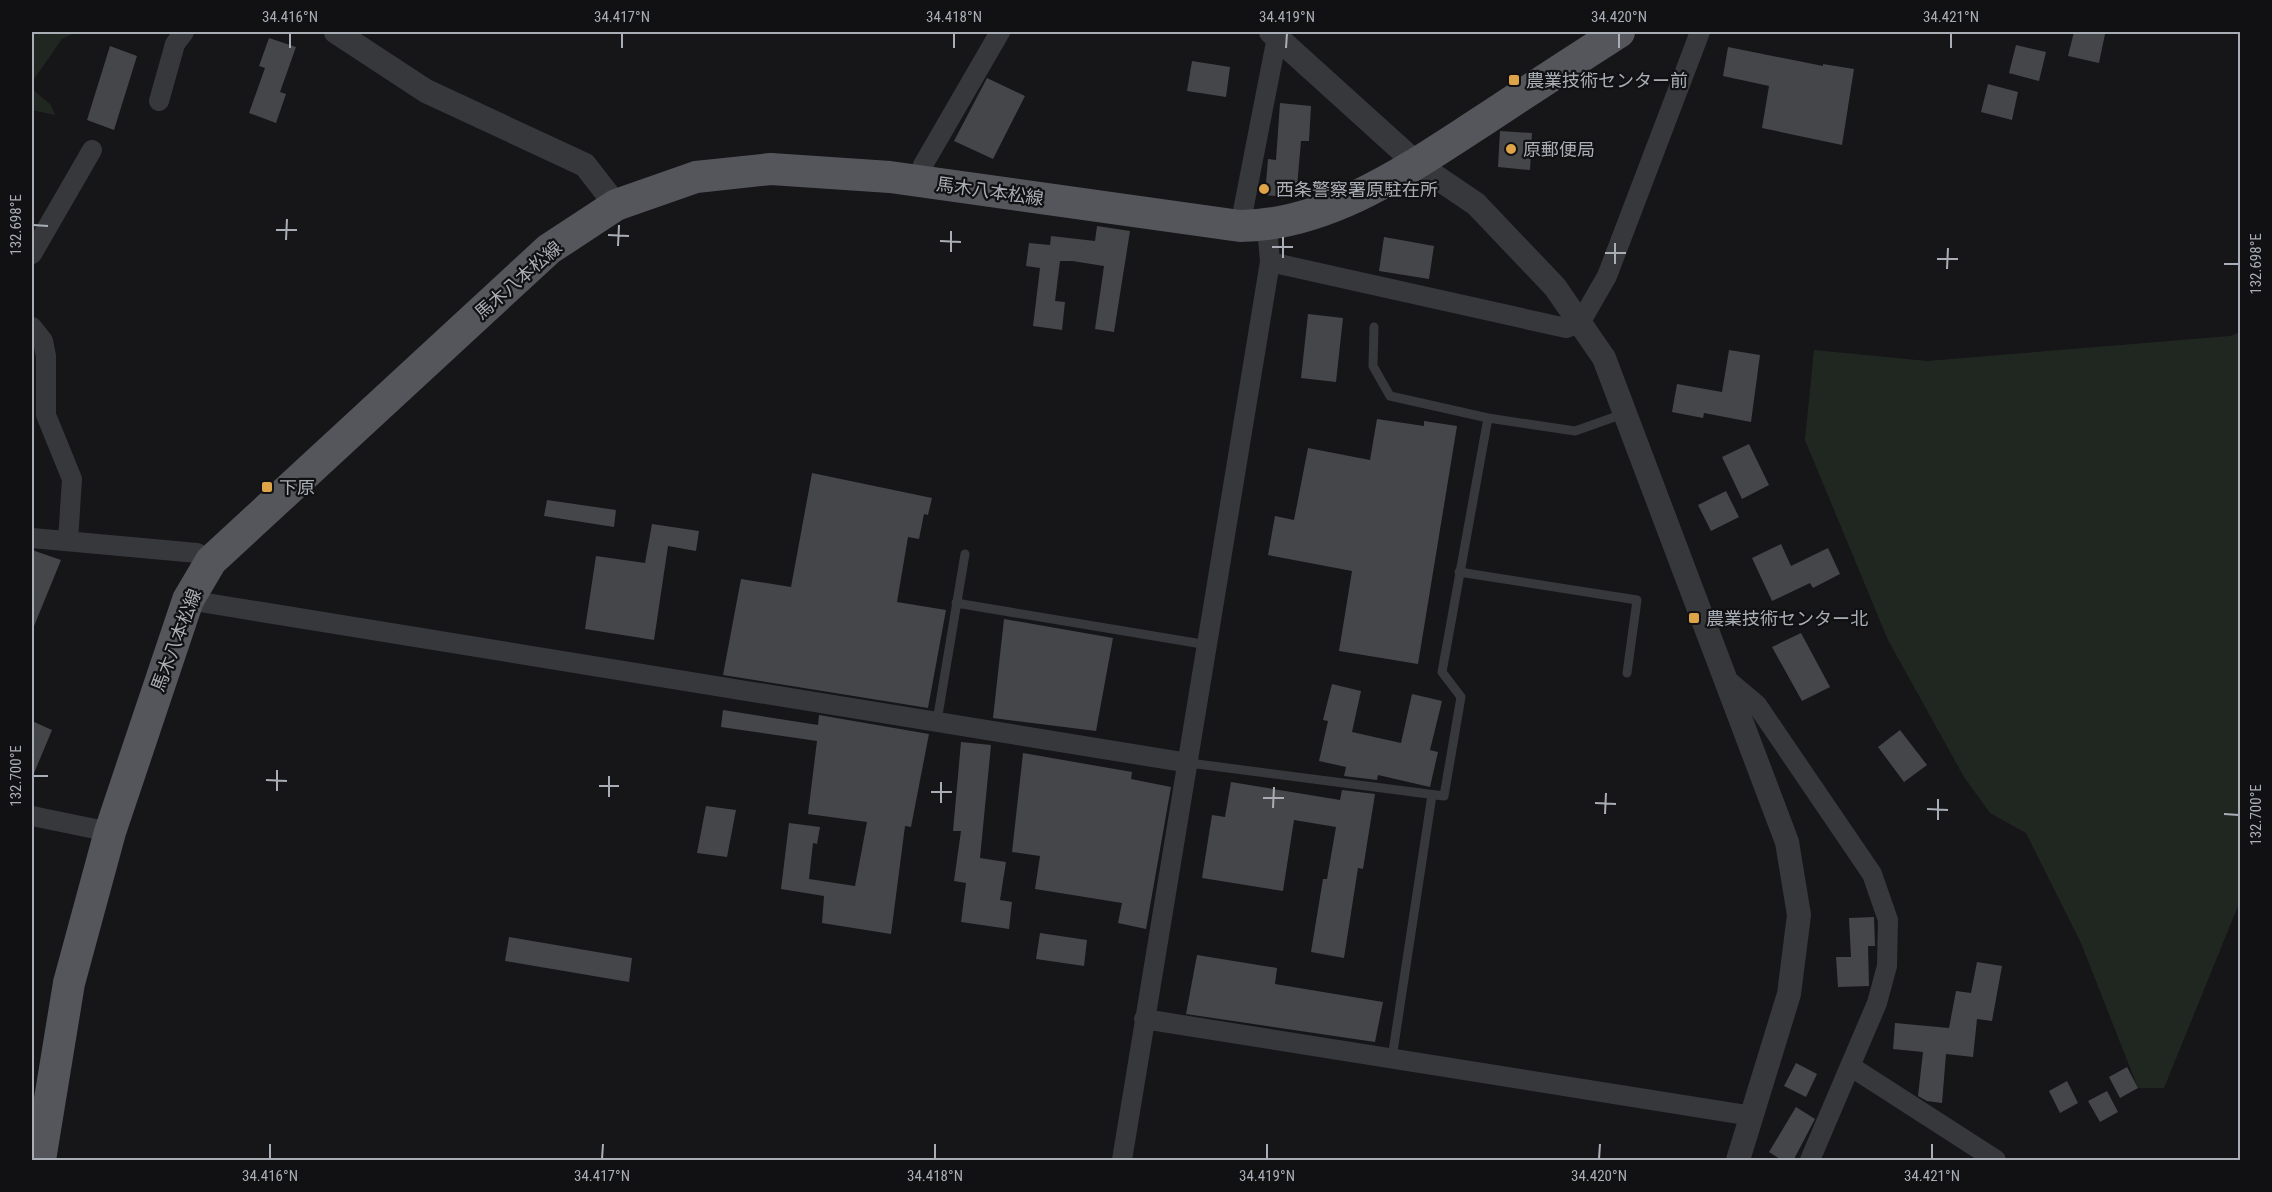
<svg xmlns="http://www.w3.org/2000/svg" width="2272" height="1192" font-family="'Roboto Condensed','Noto Sans JP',sans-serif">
<rect width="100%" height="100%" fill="#161618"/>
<path fill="#202721" d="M32,32h44l-14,7 -30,43z
M32,89l19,16 4,10 -23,-5z
M2240,332v569l-76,187h-26l-57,-145 -55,-110 -36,-20 -26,-36 -76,-137 -83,-200 9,-90 113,11 303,-25z"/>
<path fill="#45464a" d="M2074,32l31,2 -6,29 -31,-7z
M269,38l27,9 -16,45 6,2 -10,29 -27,-10 16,-45 -6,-2z
M2016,45l30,7 -7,29 -30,-8z
M110,46l27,10 -23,74 -27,-10z
M1728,47l95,19v-2l31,5 -12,76 -80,-17 7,-42 -46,-10z
M1192,61l38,6 -4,30 -39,-6z
M987,78l38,18 -32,63 -39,-18z
M1988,84l30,8 -6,28 -31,-8z
M1280,103l31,3 -2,35h-8l-5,57 -31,-3 3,-36 8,1z
M1500,131l32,2 -2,37 -32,-3z
M1097,226l33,5 -16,101 -19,-3 9,-63 -32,-5h-12l-5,40 10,1 -3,28 -29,-4 7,-58 -14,-2 3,-23 21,2 1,-9 44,5z
M1384,237l50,9 -5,33 -50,-8z
M1308,314l35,4 -7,64 -35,-4z
M1729,350l31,5 -9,67 -47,-9 -1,5 -31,-6 5,-28 45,8z
M1377,419l47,7v-5l33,5 -39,238 -79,-13 13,-80 -84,-16 7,-39 19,4 14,-72 62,12z
M1749,444l20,41 -27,14 -20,-42z
M812,473l120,25 -4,17 -4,-1 -5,25 -11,-2 -11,65 49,8 -18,98 -205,-33 18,-96 50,8z
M1726,491l13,26 -28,14 -13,-26z
M547,500l69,10 -2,17 -70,-11z
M652,524l47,7 -3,20 -28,-5 -14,94 -69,-11 11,-73 49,7z
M1781,544l10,22 37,-18 12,26 -27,14 -3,-5 -38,18 -20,-43z
M32,550l29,10 -29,71z
M1004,619l109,19 -17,93 -103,-13z
M1801,633l29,54 -28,14 -30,-54z
M1332,684l29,7 -9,41 49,11 11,-49 30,7 -12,49 8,2 -8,35 -52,-12 -1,5 -33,-4 2,-9 -27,-6 9,-40 -5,-1z
M723,710l95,15 1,-10 110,19 -18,93 -6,-1 -14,108 -69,-11 2,-27 -43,-7 8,-66 31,4 -3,17 -4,-1 -4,36 46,7 12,-64 -59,-8 9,-73 -96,-14z
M32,721l20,9 -20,48z
M1900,730l27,35 -23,17 -26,-35z
M961,742l30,3 -11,113 26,4 -6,38 12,2 -3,27 -48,-7 5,-39 -12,-2 7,-50h-8z
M1023,753l109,19 -1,7 40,8 -25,142 -28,-6 4,-20 -87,-14 5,-33 -28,-4z
M1231,782l109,18 2,-10 33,4 -12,75 -5,-1 -14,90 -33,-6 12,-73h4l9,-52 -42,-7 -11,71 -81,-13 10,-63 13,2z
M706,806l30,4 -9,47 -30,-4z
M1874,917l1,29h-7l1,40 -31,1 -2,-30h15l-2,-39z
M1040,933l47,7 -3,26 -48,-7z
M509,937l123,21 -3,24 -124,-21z
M1197,955l80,13 -2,16 108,18 -8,40 -189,-28z
M1977,962l25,4 -10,55 -15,-2 -4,38 -27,-3 -4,49 -15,-2 -9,-5 5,-44 -30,-3 2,-26 54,5 7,-37 15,2z
M1796,1063l21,11 -11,23 -22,-11z
M2127,1067l11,21 -18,10 -11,-21z
M2067,1081l11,22 -18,10 -11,-22z
M2107,1091l11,21 -18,10 -12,-21z
M1796,1107l19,12 -22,42h-10l-14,-9z"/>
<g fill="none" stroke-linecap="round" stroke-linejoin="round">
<path stroke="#37383c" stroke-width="9" d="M1374,327l-1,39 17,30 98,22 87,13 48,-17
M1459,572l178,28 -10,73
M956,603l252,42
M937,721l28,-167
M1189,763l255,33 17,-99 -19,-25 46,-254
M1392,1058l40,-263"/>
<path stroke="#37383c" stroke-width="20" d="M159,101l16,-57 9,-12
M920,181l3,-16 77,-133
M1240,226l37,-189
M32,254l60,-104
M1270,262l296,66 14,-5 27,-47 93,-244
M32,327l11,14 3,15v59l26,64 -4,62
M32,538l165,15 14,8
M188,600l1001,163
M1725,678l32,27 115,169 16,46 -1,46 -10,37 -67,157
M32,816l78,16
M1144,1019l608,97
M1850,1066l146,94
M1122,1160l148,-898 -3,-36"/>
<path stroke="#37383c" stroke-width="24" d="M336,32l90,59 159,74 31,40
M1271,32l146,132 59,40 79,83 49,71 183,484 12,73 -10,79 -51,166"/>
<path stroke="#54565b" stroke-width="32" d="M40,1160l29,-177 41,-151 78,-232 23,-39 338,-312 67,-44 80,-28 75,-8 119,8 350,49c91,-1 171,-59 244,-106 45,-30 90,-59 135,-88"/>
</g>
<path fill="none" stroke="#a9aeb6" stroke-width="2" d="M290,48v-15M622,48v-15M954,48v-15M1286,48l1,-15M1619,48v-15M1951,48v-15M33,225l15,1M276,230h21M608,235l21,1M286,240l1,-21M940,241l21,1M618,246l1,-21M1272,247h21M951,252v-21M1605,253h21M1283,258v-21M1937,259h21M1615,264v-21M2224,264h15M1947,269l1,-21M33,776h15M266,780l21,1M599,786h20M277,791v-21M931,792h21M609,797v-21M1263,798h21M941,803v-21M1595,803l21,1M1273,808l1,-21M1927,809l21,1M1605,814l1,-21M2224,814l15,1M1938,820v-21M270,1159v-15M602,1159l1,-15M935,1159v-15M1267,1159v-15M1599,1159l1,-15M1932,1159v-15"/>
<g fill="#dfa447" stroke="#111113" stroke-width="2">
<rect x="1508" y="74" width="12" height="12" rx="3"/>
<circle cx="1511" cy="149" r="6"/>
<circle cx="1264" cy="189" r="6"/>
<rect x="261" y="481" width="12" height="12" rx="3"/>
<rect x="1688" y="612" width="12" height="12" rx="3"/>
</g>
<g text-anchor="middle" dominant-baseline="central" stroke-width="4.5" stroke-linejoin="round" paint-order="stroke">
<g font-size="18" fill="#a9aeb6" stroke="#111113" text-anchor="start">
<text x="1526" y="80">農業技術センター前</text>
<text x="1523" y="149">原郵便局</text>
<text x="1276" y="189">西条警察署原駐在所</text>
<text x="279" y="487">下原</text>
<text x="1706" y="618">農業技術センター北</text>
</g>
<g font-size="18" fill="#a9aeb6" stroke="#111113">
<text transform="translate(990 191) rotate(8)">馬木八本松線</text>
<text transform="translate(518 280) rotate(-41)">馬木八本松線</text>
<text transform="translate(176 640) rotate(-69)">馬木八本松線</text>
</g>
</g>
<rect width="2272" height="1192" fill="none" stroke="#111113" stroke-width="66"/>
<rect x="33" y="33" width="2206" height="1126" fill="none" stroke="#a9aeb6" stroke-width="2"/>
<g font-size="15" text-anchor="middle" fill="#a9aeb6">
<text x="290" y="22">34.416°N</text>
<text x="622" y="22">34.417°N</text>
<text x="954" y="22">34.418°N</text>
<text x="1287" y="22">34.419°N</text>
<text x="1619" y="22">34.420°N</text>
<text x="1951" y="22">34.421°N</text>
<text transform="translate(16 225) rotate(-90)" y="5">132.698°E</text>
<text transform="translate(2256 264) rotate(-90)" y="5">132.698°E</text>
<text transform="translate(16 776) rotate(-90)" y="5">132.700°E</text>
<text transform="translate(2256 815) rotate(-90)" y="5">132.700°E</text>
<text x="270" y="1181">34.416°N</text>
<text x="602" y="1181">34.417°N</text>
<text x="935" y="1181">34.418°N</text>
<text x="1267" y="1181">34.419°N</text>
<text x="1599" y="1181">34.420°N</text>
<text x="1932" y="1181">34.421°N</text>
</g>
</svg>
